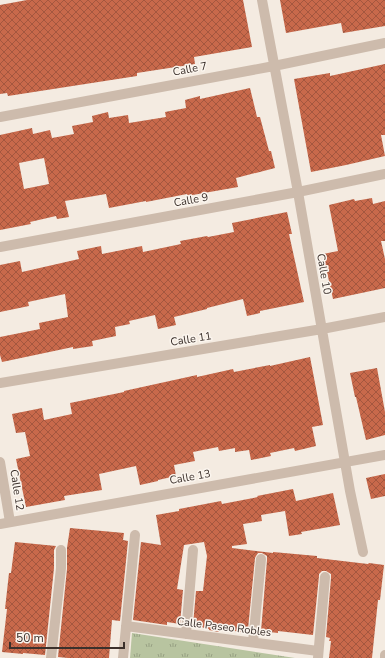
<svg xmlns="http://www.w3.org/2000/svg" width="385" height="658" font-family="'Nunito Sans',sans-serif">
<defs>
<pattern id="park-tufts" width="24" height="20" patternUnits="userSpaceOnUse"><rect width="24" height="20" fill="#b8c4a0"/><path d="M3 7l-1-3M5 7V3M7 7l1-3M15 17l-1-3M17 17v-4M19 17l1-3" fill="none" stroke="#97a083"/></pattern>
<pattern id="building-cross-hatch" width="8" height="8" patternUnits="userSpaceOnUse"><rect width="8" height="8" fill="#c8694b"/><path d="M0 0l8 8M0 8l8-8" fill="none" stroke="#a4573f"/></pattern>
</defs>
<rect width="100%" height="100%" fill="#f4ebe1"/>
<path fill="url(#park-tufts)" d="M132,633l163,25h-165z"/>
<path fill="url(#building-cross-hatch)" fill-rule="evenodd" d="M27,0h216l9,47 -58,10 1,7 -58,9v3l-129,20 -1,-3 -7,1v-89z
M280,0h105v26l-42,7 -2,-10 -55,10z
M385,64v71h-4l4,21 -39,9 -35,7 -17,-93 36,-6v3z
M250,88l7,29h3l9,34h2l4,17 -39,10 2,9 -51,9v-2l-41,8v-1l-37,7 -3,-14 -41,7 4,16 -12,2 -1,-3 -26,6 1,2 -31,6v-95l32,-7 1,6 17,-4 2,8 22,-4 -2,-8 21,-4 -1,-6 16,-4 1,6 19,-3 1,8 37,-6 -1,-5 21,-4 -1,-8 15,-4v3zM44,158l5,26 -25,5 -5,-26z
M372,198l1,6 12,-3v40h-4l4,18v29l-52,11 -10,-45 15,-3 -9,-46 25,-6 1,2z
M287,212l5,22h-3l15,68 -44,9v2l-13,3 -4,-17 -36,9v1l-33,8 2,8 -18,4 -3,-14 -26,6 1,3 -15,3 1,9 -24,5 1,5 -20,3v-2l-71,15 -2,-7v-18l40,-8 -1,-6 29,-6 -3,-23 -37,8 1,4 -29,6v-47l20,-4 2,11 57,-13 -2,-8 24,-5 1,8 40,-8 1,6 38,-8 -1,-3 27,-5 1,1 26,-5 -2,-9z
M310,357l13,68 -11,2 4,19 -21,5 -1,-3 -24,5 1,3 -20,4 -2,-10 -14,2v-4l-16,3 -1,-4 -25,5 2,9 -21,4 2,11 -18,4v1l-18,4 -4,-19 -37,8 3,16 -38,6 1,4 -39,7 -10,-48 14,-3 -5,-24 -9,1 -4,-19 30,-6 2,12 28,-6 -2,-11 54,-11v-1l73,-16v2l36,-8 1,3 36,-7v1z
M377,368l8,44v23l-19,5 -10,-43h-1l-5,-24z
M385,474v22l-14,3 -5,-21z
M293,489l3,12 37,-8 7,32 -39,7 1,2 -13,2 -4,-25 -24,4 1,6 -19,3 4,20 -15,2v2l41,5v-1l44,4v2l51,6 1,-1 15,2 -4,35h-2l-6,58h-43l2,-17h-2l1,-3 -4,-1 5,-59v-4l-5,-3h-4l-3,3v2l-6,59 -35,-4v2l-17,-2 6,-71v-4l-5,-3h-4l-2,3 -1,2 -7,71 -6,-1v4l-23,-3v3l-10,-2v-1l-16,-4 3,-34h7l4,-35 -3,-14 -20,3 -7,44 6,1 -3,34 -13,-2v3l-34,-5 8,-78 20,3 -5,-30 23,-4v-2l42,-8 1,3 26,-5 10,-2 -1,-1z
M70,528l54,5 -1,7 5,1 -8,80 -8,-1 -3,38h-41l-10,-1 9,-88v-21z
M15,542l41,4 -2,4v18l-9,87 -22,-2v1l-21,-2 5,-43h-2l4,-36h2z"/>
<g fill="none" stroke-linecap="round" stroke-linejoin="round">
<path stroke="#cdbbac" stroke-width="10" d="M262,0l36,192 52,299 13,61
M0,117l274,-51 111,-23
M0,247l298,-55 87,-18
M0,383l322,-54 63,-12
M0,462l10,60
M0,524l385,-69
M126,626l192,25
M186,634l7,-84
M253,642l8,-83
M51,658l10,-90v-18
M123,658l12,-123
M318,658l7,-81
M385,658v-3"/>
</g>
<g text-anchor="middle" dominant-baseline="central" stroke-width="3" stroke-linejoin="round" paint-order="stroke">
<g font-size="11" fill="#3b302b" stroke="#fbf5ee">
<text transform="translate(190 69) rotate(-11)">Calle 7</text>
<text transform="translate(191 200) rotate(-10)">Calle 9</text>
<text transform="translate(324 274) rotate(80)">Calle 10</text>
<text transform="translate(191 339) rotate(-9)">Calle 11</text>
<text transform="translate(190 477) rotate(-10)">Calle 13</text>
<text transform="translate(17 490) rotate(81)">Calle 12</text>
<text transform="translate(224 627) rotate(7)">Calle Paseo Robles</text>
</g>
</g>
<path d="M10 642v6h114v-6" fill="none" stroke="#3b302b" stroke-width="2"/>
<text x="16" y="642" font-size="12" fill="#3b302b" stroke="#fbf5ee" stroke-width="3" paint-order="stroke">50 m</text>
</svg>
